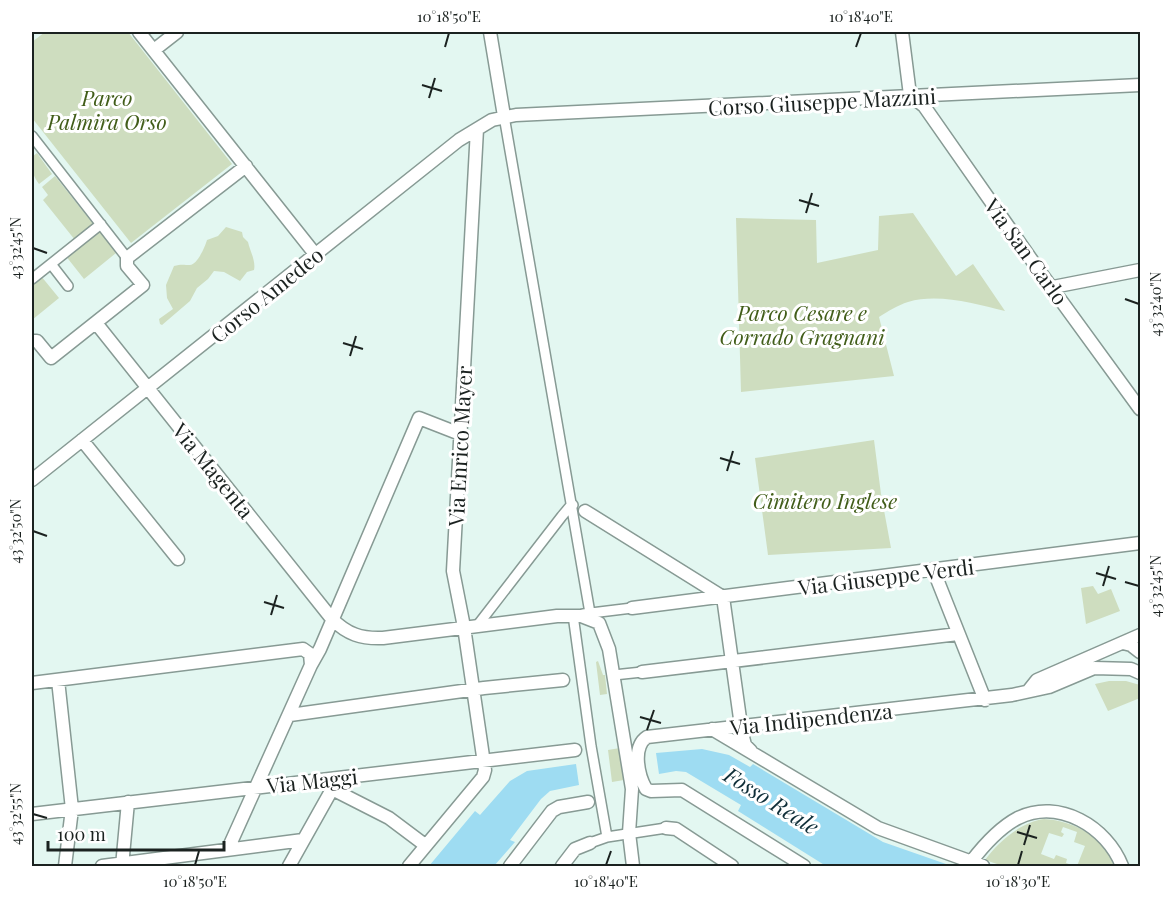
<svg xmlns="http://www.w3.org/2000/svg" width="1172" height="898" font-family="'Playfair Display',serif">
<rect width="100%" height="100%" fill="#e3f7f1"/>
<path fill="#ceddbf" d="M45,32h83l104,132 -101,79 -99,-125v-76z
M37,153l15,21 -13,10c-6,-8 -8,-16 -7,-27z
M55,176l39,49 -19,15 -32,-40 5,-5 -6,-8z
M913,213l43,63 17,-12 32,47c-30,-7 -66,-18 -97,-9 -10,3 -21,10 -29,15l15,59 -153,16 -5,-174 80,2 1,43 61,-13 1,-34z
M226,227l16,5 1,5 5,5c2,9 8,19 6,28l-7,2 -7,9 -16,-9 -10,-1 -6,8 -11,9 -7,13 -28,24 -2,-1 -1,-5 14,-10 -6,-11 -1,-13 8,-19c7,-2 10,-1 16,-1 7,0 15,-18 17,-25l11,-4z
M98,229l18,24 -32,26 -19,-24z
M41,276l18,22 -27,22v-36z
M874,440l7,54 10,54 -123,7 -13,-97z
M1093,586l5,8 13,-5 9,22 -34,13 -5,-36z
M598,661l5,14h2l2,19 -7,1 -4,-33z
M1109,681h17l14,4v13l-32,13 -13,-27z
M620,748l4,32 -12,2 -4,-32z
M1044,819c30,2 59,17 70,47h-37l8,-20 -11,-4 3,-10 -14,-5 -2,5 3,2 -2,3 -13,-4 -8,21 13,5 2,-4 11,4 -1,4 9,3h-72l-18,-6c13,-18 36,-38 59,-41z"/>
<path fill="#9edcf2" d="M702,749l27,6 21,12 3,-3 130,78 63,22 -1,2h-119l-88,-55 3,-6 -55,-33 -10,-1 -17,3 -3,-21z
M576,764l3,21 -29,6 -9,8 -31,41 5,2 -21,24h-65l46,-55 5,4 30,-34 17,-10z"/>
<g fill="none" stroke-linecap="round" stroke-linejoin="round">
<defs>
<path id="pedestrian" d="M504,116l86,497
M32,136l95,122
M51,264l17,22
M32,279l69,-55
M583,614l49,-6
M573,615l18,131 16,91 -17,6
M477,626l85,-110 10,-12 1,1
M614,675l28,-3
M607,837l59,-9"/>
<path id="minor" d="M139,32l176,222
M490,32l14,84
M902,32l8,63
M154,50l23,-18
M910,95l14,11 114,163 102,140
M1053,287l87,-17
M96,323l236,296c15,15 29,20 51,19l174,-22h24l18,7 10,26 23,140 -3,44 4,33
M32,341h5l14,17 92,-73 -16,-19v-8l119,-92
M82,440l96,119
M32,480l427,-340 33,-20 24,-5 624,-30
M585,511l138,86
M933,569l52,131
M723,597l19,136 3,12 6,6
M632,608l508,-65
M1123,643l8,2 9,7
M642,672l316,-38
M58,680l14,129 -7,57
M32,683l271,-34 7,5 1,11
M1029,690l8,-10 103,-45
M290,715l194,-27 79,-8
M712,729l166,99 105,38
M332,789l57,29 36,27
M32,814l543,-64
M666,828l10,1 56,37
M228,849l83,-184 9,-16 99,-231 41,16
M971,862c13,-17 28,-34 47,-44 41,-20 89,9 104,48
M102,866l201,-26
M122,866l6,-64
M289,866l46,-82
M409,866l74,-89 2,-7 -21,-143 -11,-56 24,-442
M510,866l42,-55 7,-4 29,-5
M562,866l13,-17 15,-6
M804,866l-122,-76 -31,1 -5,-2c-8,-14 -14,-42 1,-52l365,-42 37,-8 45,-19 37,1 9,4"/>
</defs>
<use href="#pedestrian" stroke="#879a94" stroke-width="12"/>
<use href="#minor" stroke="#879a94" stroke-width="15"/>
<use href="#pedestrian" stroke="#fff" stroke-width="9"/>
<use href="#minor" stroke="#fff" stroke-width="12"/>
</g>
<path fill="none" stroke="#1b2220" stroke-width="2" d="M445,47l4,-14M856,47l5,-14M422,85l20,6M429,98l6,-20M799,200l20,6M806,213l6,-20M33,248l14,5M1125,299l14,5M343,343l20,6M350,356l6,-20M720,458l20,6M727,471l6,-20M33,531l14,5M1096,573l20,6M1125,582l14,4M1103,586l6,-20M264,602l20,6M271,615l6,-20M640,717l21,6M647,730l7,-20M33,814l14,4M1017,832l20,6M1024,845l6,-20M195,865l4,-14M606,865l5,-14M1018,865l4,-14"/>
<g text-anchor="middle" dominant-baseline="central" stroke-width="6" stroke-linejoin="round" paint-order="stroke">
<g font-size="21" font-style="italic" fill="#415d19" stroke="#fff">
<text x="107" y="97">Parco<tspan x="107" dy="24">Palmira Orso</tspan></text>
<text x="802" y="312">Parco Cesare e<tspan x="802" dy="24">Corrado Gragnani</tspan></text>
<text x="825" y="500">Cimitero Inglese</text>
</g>
<g font-size="21" fill="#1b2220" stroke="#fff">
<text transform="translate(822 101) rotate(-3)">Corso Giuseppe Mazzini</text>
<text transform="translate(1027 251) rotate(54)">Via San Carlo</text>
<text transform="translate(266 294) rotate(-39)">Corso Amedeo</text>
<text transform="translate(459 446) rotate(-87)">Via Enrico Mayer</text>
<text transform="translate(214 470) rotate(51)">Via Magenta</text>
<text transform="translate(886 576) rotate(-7)">Via Giuseppe Verdi</text>
<text transform="translate(811 718) rotate(-6)">Via Indipendenza</text>
<text transform="translate(312 780) rotate(-6)">Via Maggi</text>
</g>
<g font-size="22" font-style="italic" fill="#0f2e38" stroke="#fff">
<text transform="translate(772 800) rotate(32)">Fosso Reale</text>
</g>
</g>
<rect width="1172" height="898" fill="none" stroke="#ffffff" stroke-width="66"/>
<path d="M48 841v9h176v-9" fill="none" stroke="#1b2220" stroke-width="3"/>
<text x="57" y="841" font-size="18" fill="#1b2220" stroke="#ffffff" stroke-width="4.5" paint-order="stroke">100 m</text>
<rect x="33" y="33" width="1106" height="832" fill="none" stroke="#1b2220" stroke-width="2"/>
<g font-size="15" text-anchor="middle" fill="#1b2220">
<text x="449" y="22">10°18'50"E</text>
<text x="861" y="22">10°18'40"E</text>
<text transform="translate(16 248) rotate(-90)" y="5">43°32'45"N</text>
<text transform="translate(1156 304) rotate(-90)" y="5">43°32'40"N</text>
<text transform="translate(16 531) rotate(-90)" y="5">43°32'50"N</text>
<text transform="translate(1156 586) rotate(-90)" y="5">43°32'45"N</text>
<text transform="translate(16 814) rotate(-90)" y="5">43°32'55"N</text>
<text x="195" y="887">10°18'50"E</text>
<text x="606" y="887">10°18'40"E</text>
<text x="1018" y="887">10°18'30"E</text>
</g>
</svg>
